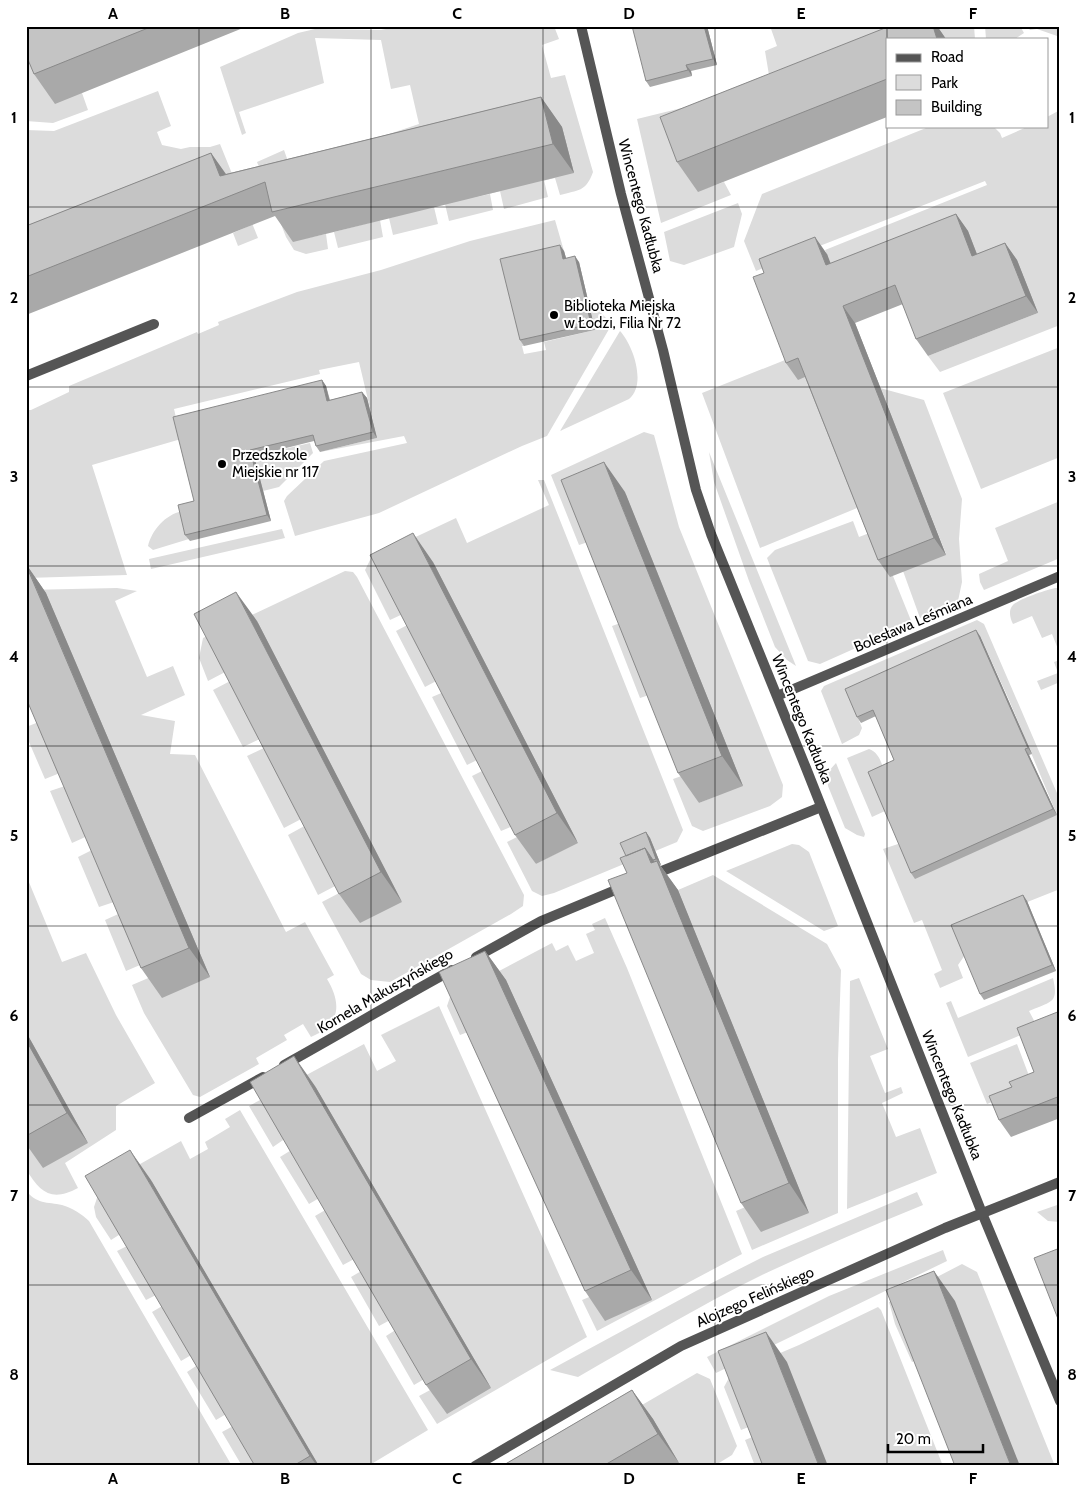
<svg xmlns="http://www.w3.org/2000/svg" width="1086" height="1492" font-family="Cabin,sans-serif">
<rect width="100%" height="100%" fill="#fff"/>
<path fill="#dcdcdc" d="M39,26l43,67 6,17 -35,13 -27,-2v-55z
M401,26h153l5,13 -17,6 9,33 14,-3 28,97c-7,20 -15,18 -33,23l-5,-17 -262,63 33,-7 2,15 -22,5 -12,-4 -8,-13 -29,-75 27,-12 6,17 129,-43 -9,-39 -19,4 -10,-49 -66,-2 9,45 -85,29 7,21 -4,2 -22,-68 78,-34 17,-4 66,1z
M770,26h204l1,13h-88l-189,152 26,-9 7,13 -70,28 -24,-104 61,-15 71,-29 -4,-24 12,-5z
M985,26h35l4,7 -9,6h-29z
M1027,26h33v11l-23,-8 -7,1z
M158,91l13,35 -14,6 5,13 19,4 9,-2h20l10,-3 38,94 -20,8 -5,-13 16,-7 -223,38v-134l28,1z
M1060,110v215l-120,47 -12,-16 110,-43 -200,-31 -13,-32 162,-65 -2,-4 -229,90 -12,-30 18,-47 169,-68h62l7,7 2,5 27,-12h18v-9z
M544,180l4,17 -44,12 -4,-18z
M490,194l3,16 -44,11 -4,-17z
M738,203l4,11 -8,33 -50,18 -14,-4 -6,-29z
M434,207l4,17 -45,11 -4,-17z
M380,220l3,17 -45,11 -4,-16z
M555,220l9,31 -40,95h-2l2,8 22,-4 -2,-8 51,-12 -7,-30 24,24 -65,112 -25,10 -143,67 -84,23 -11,-35 3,-5 37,-35 83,-18 -3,-7 -84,16 57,-14 -18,-76 -40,8 1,4 -146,35 7,30 -89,26 35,110 -101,3v-168h5l38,-18v-6l128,-54 1,2 21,-9 -1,-3 79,-30 84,-22 89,-29z
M620,331c13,14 27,53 9,68l-69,32z
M1060,347v110l-79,32 -38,-96z
M790,358l20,17 52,131 -102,42 -58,-155z
M880,388l44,12 38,99 -3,40 3,43 -4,19 -38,17 -17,-47 43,-17z
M644,432l10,3 25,92 104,258 -1,12 -12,9 -67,25 -11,-5 -19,-47 14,-5 12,29 43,-18 -117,-293 -31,48 -15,5 -28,-70z
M310,443l3,10 -34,34 -16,4 -9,-35z
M709,452l87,214 -9,-6 -12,-13 -26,-66 -35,-99z
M538,480h6l139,350 -6,12 -123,51 -12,3 -10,-5 -25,-49 14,-7 15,29 42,-22 -173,-229 -15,7 -25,-50 6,-12 85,-40 11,25 82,-38z
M1060,501v57l-76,32 -4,-8 -1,-8 29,-13 -13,-33z
M182,511l7,28 -36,11 -5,-4c4,-16 17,-31 34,-35z
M853,521l6,16 13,-5 21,44 19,47 -92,41 -12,-3 -41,-103 8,-8z
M282,529l3,9 -134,31 -2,-10z
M345,571l8,1 4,5 167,318 -1,11 -12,8 -121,68 -19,-2 -10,-6 -39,-72 21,-11 59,11 -145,-280 -28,48 -21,11 -9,-23 4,-20z
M117,588l20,3 -22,10 32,76 26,-11 12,29 -44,20 34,6 -5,33 25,1 91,177 19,-10 29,53 -7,4c9,15 15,33 1,48 -4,5 -12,7 -17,10l-8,-13 -19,11 3,5 -31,18 3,6 -59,33 -7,-2 -49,-82 -12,-28 21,-9 56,1 -163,-384 -20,-3z
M1055,588h5v60l-2,1 -6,-15 -10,4 -10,-22 -19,8c-3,-6 -5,-14 0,-19 6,-6 33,-15 42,-17z
M977,620l7,4 76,176v89l-105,42 10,24 -7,10 5,13 -23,10 -6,-14 8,-4 -20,-50 -8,3 -31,-74 15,-5 4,6 155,-35 -48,-115 -29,-64 -131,59 13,33 -3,7 -17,9 -21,-53 3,-5z
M626,621l29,72 -15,5 -28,-72z
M411,623l29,56 -15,8 -29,-56z
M1060,660v22l-19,8 -4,-9 21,-8 -4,-11z
M234,679l30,58 -21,10 -30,-57z
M446,691l35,67 -14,7 -35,-68z
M44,720l21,51 -20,8 -19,-44v-8z
M268,746l37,71 -21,11 -37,-72z
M869,749c20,7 16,46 16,62l-13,6 -25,-59z
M836,763l29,71 -1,3 -7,-2 -12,-7 -17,-42 -1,-13z
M486,769l29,56 -14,6 -29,-55z
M71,784l21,50 -20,9 -22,-52z
M308,824l31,60 -21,11 -30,-60z
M792,844l7,1 10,7 29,74 -14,5 -98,-60z
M98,847l22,53 -21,7 -21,-50z
M26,875l36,87 24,-9 30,62 39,68 -39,23v24l-51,33 13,25c-26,14 -38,5 -52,-19z
M713,875l114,69 14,26 -3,90v153l-86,37 -16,-39 14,-6 59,8 -131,-323z
M125,911l22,51 -21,9 -21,-51z
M605,918l22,50 115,286 -145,77 -15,-31 12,-5 -121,-265 -13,5 -13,-29 3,-9 102,-54 4,8 12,-6 8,16 18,-8 -8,-19 9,-4 -3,-6z
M859,978l29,71 -18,7 15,37 16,-6 2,6 -21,10 14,34 24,-9 17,45 -90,36 3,-228z
M1053,978c6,26 -2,23 -24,33l9,17 -70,29 -22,-54 5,-2 7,17z
M439,1006l148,331 -150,87 -18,-28 13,-7 -146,-251 -13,9 -24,-41 115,-62 13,27 19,-10 -15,-26z
M1017,1044l14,37 -1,5 -43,18 -17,-41z
M240,1110l188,320 -60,36h-49l-168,-286 -29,53 -11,7 -15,-23 -2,-10 7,-21 80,-45 9,18 18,-10 -3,-7 25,-15 -5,-8z
M293,1149l28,48 -12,7 -29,-47z
M26,1190c9,14 22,12 36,15 10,3 20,9 27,16l143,245h-206z
M917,1192l6,13c-54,22 -108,45 -161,70 -63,31 -123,67 -184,102l-28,-7 146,-79 67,-34z
M1060,1204v18l-12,-1 -11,-9z
M327,1209l29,49 -13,7 -28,-49z
M129,1245l29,49 -12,6 -29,-49z
M943,1250l4,11 -231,112 -9,-16 122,-61z
M962,1264l15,8 78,194h-35l-98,-108 -10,4 -17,-38 -6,-22z
M363,1270l29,49 -13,7 -28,-49z
M164,1305l29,49 -12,7 -29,-49z
M878,1307l3,3 62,156h-115l-72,-42 -15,6 -17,-43 7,-13 68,-29z
M397,1329l29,49 -12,7 -28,-49z
M199,1364l29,49 -12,7 -29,-48z
M697,1373l13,6 27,67 -5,9 -18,11h-177z
M235,1425l24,41h-17l-20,-34z
M760,1434l12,32h-17l-10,-26z"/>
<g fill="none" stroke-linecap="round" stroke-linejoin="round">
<path stroke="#555" stroke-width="10" d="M581,26l40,168 42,156 33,140 15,44 95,234 176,445 78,188
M26,376l128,-52
M777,696l283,-120
M652,875l169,-68
M476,957l65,-36 84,-35
M284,1065c56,-31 111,-64 168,-95
M189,1118l74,-41"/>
<path stroke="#555" stroke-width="10" d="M475,1466l206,-120 264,-118 115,-46"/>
</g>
<path fill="#a9a9a9" d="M31,26h217l-193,78 -21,-30z
M707,26l10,39 -26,6 1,5 -42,11 -4,-6z
M890,26h47l9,13h-59v78l-189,75 -21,-30z
M541,97l21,30 12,46 -281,69 -18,-26 -249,99v-89l185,-73 15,21z
M956,214l12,17 9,23 28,-11 12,17 21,53 -110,43 -12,-17 -13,-35 -48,19 91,232 -56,22 -12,-17 -73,-183 -7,3 -12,-17 -22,-90 63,-19 3,10z
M564,251l2,7 13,4 16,68 -71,16 -4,-6z
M322,380l4,6 4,14 32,-8 5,6 10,40 -57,14 -4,-6 -2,-5 -60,15 17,65 -81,20 -5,-6 9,-34z
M625,492l118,294 -44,17 -21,-30z
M433,562l145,281 -42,21 -21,-29z
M26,564l20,29 164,384 -48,21 -21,-30z
M257,621l145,281 -42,21 -21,-29z
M980,636l52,118 -3,1 28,60 -142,64 -4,-6 -17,-113 -18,-44 -15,7 -4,-6z
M646,832l4,6 11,27h-1l18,25 131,323 -48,19 -20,-29 -114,-330 -1,-17z
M1023,895l4,6 29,70 -72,29 -4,-6z
M485,951l21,29 146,320 -47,21 -20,-30z
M1060,1011v107l-49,19 -12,-17 13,-33 22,-15z
M26,1032l62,111 -45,25 -17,-24z
M315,1086l176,302 -44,26 -21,-29z
M151,1180l168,286h-64z
M632,1390l21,29 26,44 -4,3h-173z"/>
<path fill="#898989" d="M704,26h3l10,39 -4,-6z
M933,26h4l9,13h-9z
M686,65l5,6 1,5 -4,-6z
M541,97l21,30 12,46 -21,-29z
M211,153l21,30 -12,-7z
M956,214l12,17 16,42 -12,-17z
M815,237l12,17 11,28 -12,-17z
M1005,243l12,17 21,53 -12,-17z
M560,245l4,6 4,14 -5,-6z
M575,256l4,6 16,68 -4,-6z
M843,306l12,17 91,232 -12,-17z
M322,380l4,6 5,21 -4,-6z
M362,392l5,6 10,40 -4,-6z
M250,450l4,6 17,65 -4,-6z
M604,462l21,30 118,294 -21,-30z
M413,533l20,29 145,281 -21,-30z
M26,564l20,29 164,384 -21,-29z
M236,592l21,29 145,281 -21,-30z
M976,630l4,6 52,118 -4,-6z
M1025,749l4,6 28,60 -4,-6z
M646,832l4,6 11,27 -5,-6z
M645,848l16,23 -4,-10 21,29 131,323 -20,-30z
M1023,895l4,6 29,70 -4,-6z
M485,951l21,29 146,320 -21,-30z
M26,1032l62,111 -21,-30 -41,-73z
M294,1056l21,30 176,302 -20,-29z
M130,1150l21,30 168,286h-2l-7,-10z
M934,1271l21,30 65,165h-9z
M766,1332l21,30 41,104h-9z
M632,1390l21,29 26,44 -21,-29z"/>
<path fill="#c4c4c4" stroke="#898989" d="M31,26h122l-119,48 -8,-19v-27z
M632,26h72l9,33 -27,6 2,5 -42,11z
M890,26h43l4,13h-50v40l-210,83 -17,-45z
M541,97l12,47 -281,68 -7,-30 -239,95v-51l185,-73 9,23z
M956,214l16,42 33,-13 21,53 -110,43 -21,-54 -52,21 91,232 -56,22 -80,-202 -12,5 -33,-86 11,-4 -5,-14 56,-22 11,28z
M560,245l3,14 12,-3 16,68 -71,16 -20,-81z
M322,380l5,21 35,-9 11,40 -57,14 -3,-11 -63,15 17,65 -82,20 -7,-30 16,-4 -21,-84z
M604,462l118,294 -44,17 -117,-293z
M413,533l144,280 -42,22 -145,-280z
M26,565l163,383 -48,20 -115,-270z
M236,592l145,280 -42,22 -145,-280z
M976,630l52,118 -3,1 28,60 -142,64 -43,-101 26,-12 -21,-50 -16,7 -12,-28z
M646,832l10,27 -3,1 -8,-12 -19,8 -6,-13z
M645,848l6,15 6,-2 132,322 -48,20 -133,-323 19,-7 -7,-15z
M1023,895l29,70 -72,29 -29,-69z
M485,951l146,319 -46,21 -146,-319z
M1060,1011v85l-61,24 -10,-24 23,-9 -3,-5 25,-10 -17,-44z
M26,1040l41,73 -41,23z
M294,1056l177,303 -45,26 -176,-303z
M130,1150l180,306 -17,10h-38l-170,-290z
M1060,1248v76l-26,-66z
M934,1271l77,195h-56l-69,-176z
M766,1332l53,134h-56l-45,-115z
M632,1390l26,44 -55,32h-101z"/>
<path fill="none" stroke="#000" stroke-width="1" stroke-opacity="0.55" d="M199,26v1440M371,26v1440M543,26v1440M715,26v1440M887,26v1440M26,207h1034M26,387h1034M26,566h1034M26,746h1034M26,926h1034M26,1105h1034M26,1285h1034"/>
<g fill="#000" stroke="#fff" stroke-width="2">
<circle cx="554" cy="315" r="5"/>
<circle cx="222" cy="464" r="5"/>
</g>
<g text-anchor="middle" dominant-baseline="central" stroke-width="4" stroke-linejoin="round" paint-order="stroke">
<g font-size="15" fill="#000" stroke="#fff">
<text transform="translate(641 206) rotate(75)">Wincentego Kadłubka</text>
<text transform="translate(913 623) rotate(-23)">Bolesława Leśmiana</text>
<text transform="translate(802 719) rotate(68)">Wincentego Kadłubka</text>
<text transform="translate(385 991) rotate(-30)">Kornela Makuszyńskiego</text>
<text transform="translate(952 1095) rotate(68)">Wincentego Kadłubka</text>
<text transform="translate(755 1297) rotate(-24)">Alojzego Felińskiego</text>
</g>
<g font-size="15" fill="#000" stroke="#fff" text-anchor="start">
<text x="564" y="306">Biblioteka Miejska<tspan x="564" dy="17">w Łodzi, Filia Nr 72</tspan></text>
<text x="232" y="455">Przedszkole<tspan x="232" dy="17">Miejskie nr 117</tspan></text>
</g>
</g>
<rect width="1086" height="1492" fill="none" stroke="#ffffff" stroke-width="55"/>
<rect x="886" y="38" width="162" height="90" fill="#ffffff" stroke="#999999"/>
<rect x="896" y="54" width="25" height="8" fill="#555555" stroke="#999999"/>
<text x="931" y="62" font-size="15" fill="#000000">Road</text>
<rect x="896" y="75" width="25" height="15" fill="#dcdcdc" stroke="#999999"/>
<text x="931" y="88" font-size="15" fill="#000000">Park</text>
<rect x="896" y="100" width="25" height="15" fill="#c4c4c4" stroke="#999999"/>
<text x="931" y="112" font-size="15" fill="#000000">Building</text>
<path d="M888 1444v8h95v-8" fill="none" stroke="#000000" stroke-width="2.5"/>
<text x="896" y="1444" font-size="15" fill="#000000" stroke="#ffffff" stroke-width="4" paint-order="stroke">20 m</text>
<rect x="28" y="28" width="1030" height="1436" fill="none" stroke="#000" stroke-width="2"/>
<g font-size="16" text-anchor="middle" font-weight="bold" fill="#000">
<text x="113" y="19">A</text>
<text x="285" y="19">B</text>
<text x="457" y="19">C</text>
<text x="629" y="19">D</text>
<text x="801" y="19">E</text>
<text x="973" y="19">F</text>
<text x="14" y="123">1</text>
<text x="1072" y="123">1</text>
<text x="14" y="303">2</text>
<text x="1072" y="303">2</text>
<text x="14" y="482">3</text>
<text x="1072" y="482">3</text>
<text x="14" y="662">4</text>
<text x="1072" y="662">4</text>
<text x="14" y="841">5</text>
<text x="1072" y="841">5</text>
<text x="14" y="1021">6</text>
<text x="1072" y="1021">6</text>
<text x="14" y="1201">7</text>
<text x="1072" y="1201">7</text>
<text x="14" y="1380">8</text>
<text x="1072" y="1380">8</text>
<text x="113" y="1484">A</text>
<text x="285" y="1484">B</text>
<text x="457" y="1484">C</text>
<text x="629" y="1484">D</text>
<text x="801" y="1484">E</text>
<text x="973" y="1484">F</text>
</g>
</svg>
